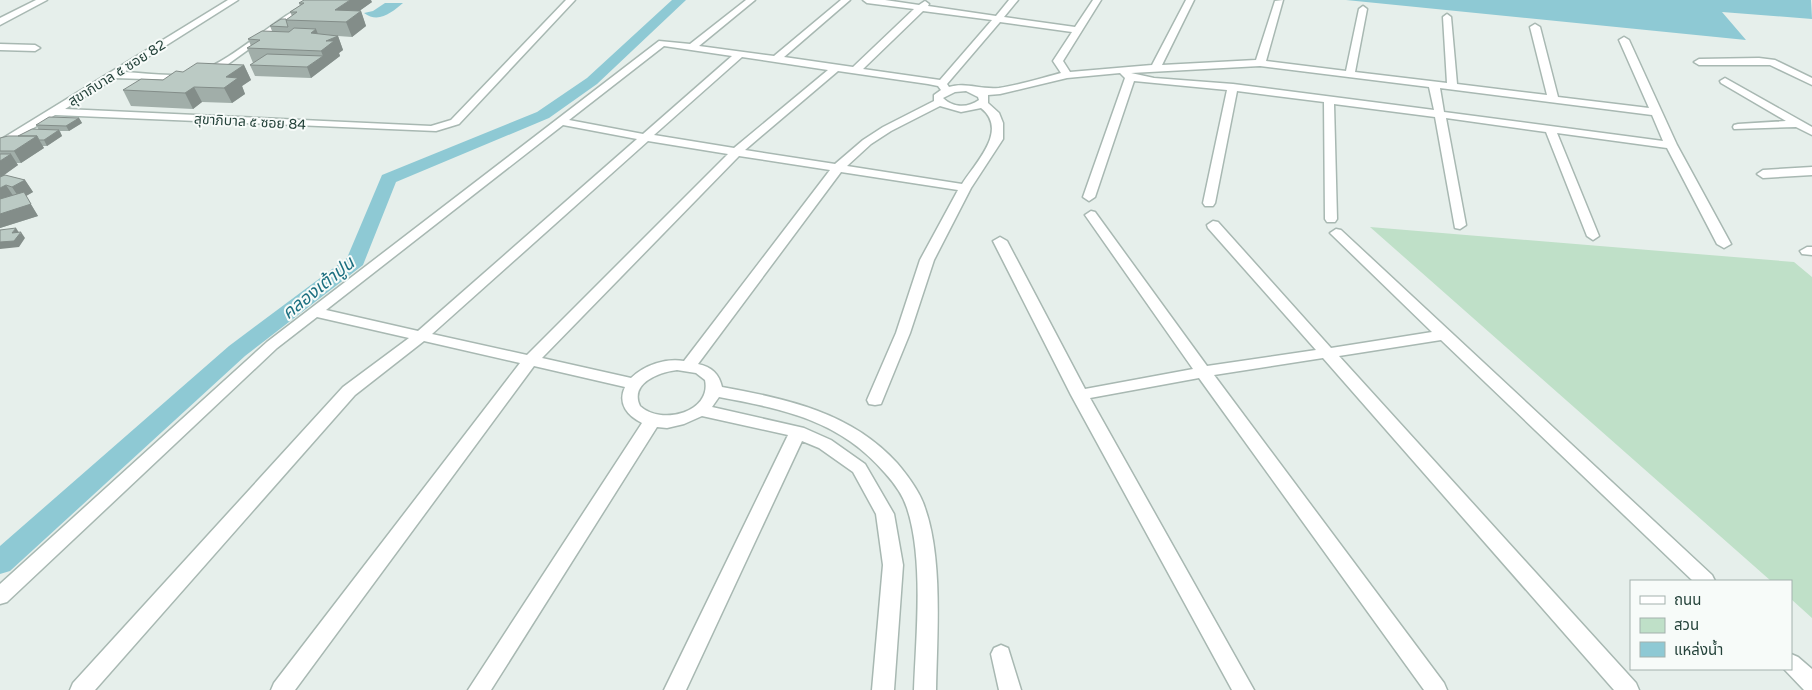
<svg xmlns="http://www.w3.org/2000/svg" width="1812" height="690" font-family="'Varela Round','Noto Sans Thai',sans-serif">
<rect width="100%" height="100%" fill="#e6efeb"/>
<path fill="#bfe0c8" d="M1370,227l424,35 18,15v341l-21,-19v-18h-20z"/>
<path fill="#8ec9d4" d="M1346,0h465l1,19 -90,-7 24,28z
M385,3h18c-11,9 -24,21 -39,10l9,-2z"/>
<g fill="none" stroke-linecap="round" stroke-linejoin="round">
<path fill="#8ec9d4" fill-rule="evenodd" d="M672,0h14l-89,84 -48,34 -153,64 -33,83 -118,91 -235,215 -10,3v-28l229,-200 118,-88 35,-83 155,-63 50,-34z"/>
<defs>
<path id="minor" d="M36,0h11l-47,25v-7z
M228,0h10l-114,72c23,1 51,6 73,0 30,-9 67,-43 95,-60 11,-6 19,-12 31,-12l-46,29 -53,38 -22,10 -29,3 -58,-2 -50,31 366,17 20,-6 115,-120h9l-116,124 -23,7 -381,-16 -55,33v-8z
M746,0h9l-56,46 75,10 67,-56h9l-66,57 69,10 61,-58 -47,-6 -4,-3h22l34,5 6,-4 4,3 -1,2 68,10 13,-16h9l-14,17 71,10 18,-27h8l-38,61 7,11 82,-7 34,-65h8l-32,65 94,-5 19,-59 8,-1 -17,61 80,10 13,-62 4,-3 4,3 -12,63 92,11 -4,-66 4,-3 4,3 6,67 90,11 -17,-68 5,-3 5,3 18,70 91,11 -30,-68 5,-3 5,3 48,105 54,99 -7,4 -7,-4 -50,-96 -110,-15 42,103 -6,4 -6,-4 -41,-104 -100,-14 20,107 -6,4 -5,-1 -20,-111 -101,-13 3,115 -2,3h-8l-2,-3 -1,-117 -87,-11 -22,112 -2,3h-8l-2,-3 24,-113 -93,-9 -39,116 -6,4 -6,-4 42,-119 -5,-5 -53,5 -67,16 -12,1v8l11,10 4,10v16l-32,49 -37,72 -24,73 -29,71 -6,1 -6,-1 -2,-4 29,-67 24,-73 38,-70 -117,-18 -143,192c14,3 21,10 24,23 65,12 129,25 175,76 11,13 23,29 28,45 18,51 12,127 11,182h-22c2,-54 10,-131 -7,-182 -4,-13 -13,-25 -22,-35 -45,-53 -102,-64 -166,-76l-7,10 92,21 27,12 34,24 29,50 9,51 -9,125h-22l11,-125 -7,-51 -23,-42 -34,-24 -17,-7 -116,249h-22l124,-255 -86,-19 -18,8 -17,4 -10,-1 -166,263h-23l174,-267c-14,-7 -25,-19 -17,-36l-91,-21 -239,324h-24l3,-7 246,-320 -96,-22 -69,54 -260,295h-25l3,-7 270,-296 66,-49 -92,-21 -40,31 -270,254 -7,2v-20l267,-242 392,-301 31,3zM923,11l69,9 -52,60 -77,-11zM1000,22l72,10 -19,29 8,12c-20,5 -41,12 -62,15 -18,2 -33,-6 -50,-1l-2,-3zM664,46l68,10 -89,78 -74,-14zM742,57l86,13 -94,78 -80,-13zM1260,66l169,21 5,23 -201,-26 -79,-6 -23,-5zM838,71l90,13 10,2 3,4 -7,5v6l-51,26 -20,13 -28,24 -90,-14zM1440,88l212,27 11,26 -219,-29zM966,91l12,6 1,3c-11,8 -26,8 -36,-2l12,-6zM940,106l21,6 20,-4c28,22 -5,54 -19,76l-115,-18 24,-22 20,-13zM563,125l74,14 -219,192 -92,-21zM648,141l80,13 -201,201 -95,-21zM739,156l91,14 -146,191c-19,-3 -39,4 -53,17l-89,-20zM677,370l19,3 9,7c7,32 -43,46 -65,26 -11,-23 20,-34 37,-36z
M0,44l35,1 5,3 -5,3 -35,-1z
M1759,58l16,2 37,18v7l-42,-20h-71l-5,-3 5,-3z
M1725,78l87,49v8l-16,-8 -62,2 -1,-2 1,-2 4,-1 48,-3 -65,-38 -1,-2z
M1812,167v8l-49,3 -6,-4 6,-4z
M1091,211l4,1 112,154 109,-16 -108,-122 -1,-3 6,-4 5,1 113,126 101,-16 -102,-99 6,-4 5,1 371,345 3,6h-22l-252,-241 -102,16 297,327 3,7h-25l-291,-332 -109,17 230,308 3,7h-23l-225,-312 -109,20 164,292h-22l-161,-295 -78,-154 7,-4 7,4 78,148 108,-20 -108,-154z
M1807,247h5v8l-10,-1 -2,-3z
M1001,645l7,3 13,42h-22l-8,-36 3,-6z
M1791,654l7,3 14,12v21h-8l-20,-21h7z"/>
</defs>
<use href="#minor" stroke="#a8b8b2" stroke-width="3"/>
<use href="#minor" fill="#fff" fill-rule="evenodd"/>
</g>
<path fill="#a1aea9" d="M372,2l-13,9h2l5,15 -14,11 -14,-1 5,14 -4,3 1,3 -29,22 -56,-2 -5,-11 3,-2 -6,-15 4,-2 -3,-7 24,-8 -2,-5 17,-7 5,-3 -2,-4 10,-6 -1,-3z
M244,65l7,15 -9,6 3,8 -13,9 -30,-1 -9,7 -62,-3 -8,-16 40,-10 20,-8z
M79,118l3,5 -13,8h-9l2,5 -15,10h-5l2,2 -23,15h-5l2,2 -14,10 21,5 8,12 -7,4 12,20 -38,12v-90l18,-2 21,-6 -3,-5z"/>
<path fill="#838d89" d="M350,0h21l1,2 -28,20 -9,-12z
M361,11l5,15 -14,11 -6,-15z
M316,29l6,15 -11,-11z
M338,36l5,14 -4,3 1,3 -29,22 -4,-11 16,-11 -2,-5 5,-10z
M244,65l7,15 -9,6 3,8 -13,9 -8,-15 2,-11z
M194,87l8,15 -9,7 -8,-16z
M79,118l3,5 -13,8 -3,-5z
M59,130l3,6 -15,10 -3,-6z
M37,136l7,12 -23,15 -7,-12z
M11,154l7,11 -18,13v-17z
M25,180l8,12 -7,4 12,20 -38,12v-14l20,-15 -8,-12z
M6,185l8,12 -14,11v-20z
M16,228l4,6 1,-2 4,6 -6,9 -19,2v-7l12,-9z"/>
<path fill="#bbcac4" stroke="#838d89" d="M304,0h46l-15,10 26,1 -15,11 -60,-2 11,-8h-7l14,-9h-5z
M281,19h5v1l2,7 -18,-1z
M294,28l22,1 -5,4 27,3 -12,5h8l-13,10 -74,-3 13,-8 -12,-1 14,-8 27,1z
M267,54l56,2 -16,11 -57,-2z
M197,63l47,2 -18,12 12,1 -14,10 -30,-1 -9,6 -62,-3 18,-11 22,1 13,-9 7,1z
M49,117l30,1 -13,8 -30,-1z
M32,129l27,1 -15,10h-5l-2,-4h-19z
M8,136h29l-23,15h-14v-13z
M0,154h11l-11,7z
M5,175l20,5 -13,7 -6,-2 -6,3v-11z
M24,192l7,12 -31,10v-15z
M16,228l-4,5 9,-1 -7,9 -14,1v-12z"/>
<g text-anchor="middle" dominant-baseline="central" stroke-width="4" stroke-linejoin="round" paint-order="stroke">
<g font-size="14" fill="#24423a" stroke="#f7fbf9">
<text transform="translate(117 73) rotate(-32)">สุขาภิบาล ๕ ซอย 82</text>
<text transform="translate(250 122) rotate(3)">สุขาภิบาล ๕ ซอย 84</text>
</g>
<g font-size="18" font-style="italic" fill="#1c6f80" stroke="#f7fbf9">
<text transform="translate(318 288) rotate(-39)">คลองเต้าปูน</text>
</g>
</g>
<rect x="1630" y="580" width="162" height="90" fill="#f7fbf9" stroke="#a3b1ad"/>
<rect x="1640" y="596" width="25" height="8" fill="#ffffff" stroke="#a3b1ad"/>
<text x="1674" y="605" font-size="15" fill="#24423a">ถนน</text>
<rect x="1640" y="618" width="25" height="15" fill="#bfe0c8" stroke="#a3b1ad"/>
<text x="1674" y="630" font-size="15" fill="#24423a">สวน</text>
<rect x="1640" y="642" width="25" height="15" fill="#8ec9d4" stroke="#a3b1ad"/>
<text x="1674" y="655" font-size="15" fill="#24423a">แหล่งน้ำ</text>
</svg>
